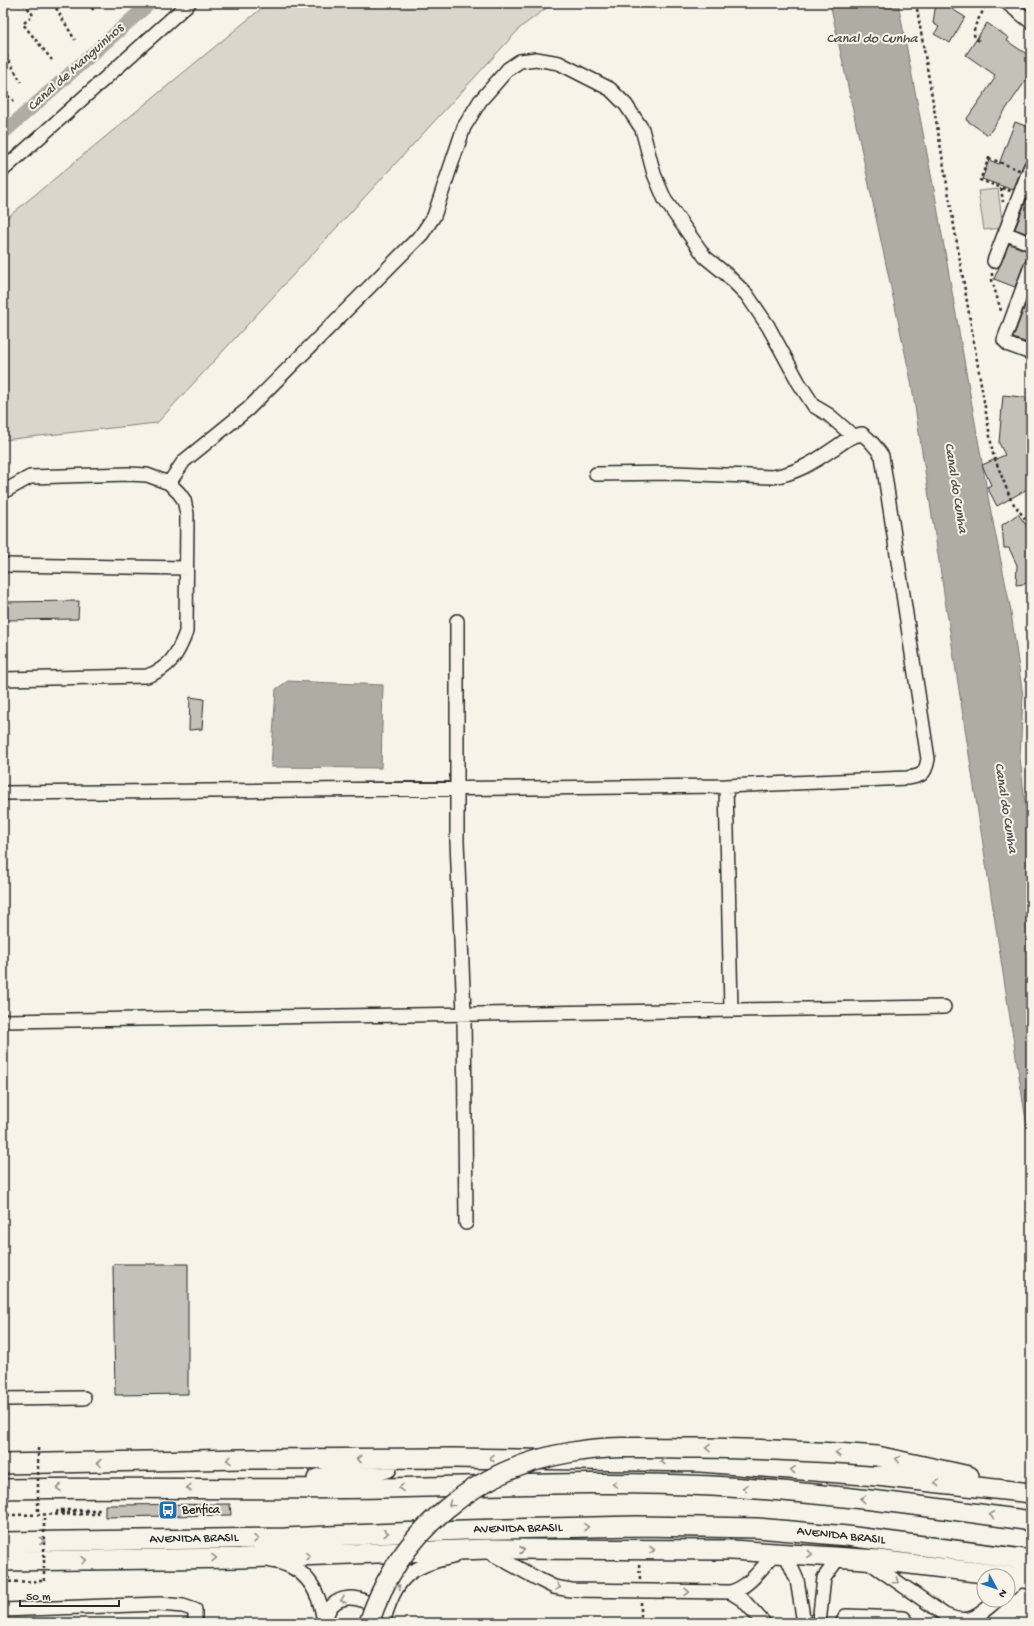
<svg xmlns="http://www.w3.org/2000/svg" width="1034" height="1626" font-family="'Gochi Hand',sans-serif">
<rect width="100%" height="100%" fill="#f7f3e8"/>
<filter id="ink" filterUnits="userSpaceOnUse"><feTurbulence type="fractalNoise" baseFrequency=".025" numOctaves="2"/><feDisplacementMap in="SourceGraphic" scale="8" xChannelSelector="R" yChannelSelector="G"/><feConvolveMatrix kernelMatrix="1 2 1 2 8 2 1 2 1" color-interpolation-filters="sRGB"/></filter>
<g filter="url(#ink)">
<path fill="#dad6cc" stroke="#82807c" d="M268,3h285l-32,24 -364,396 -154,17v-219z
M998,189l5,39 -19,2 -6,-39z"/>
<path fill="#afaca4" stroke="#7a7874" d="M830,3h68l37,192 54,307 21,104 13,90 -3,61 5,46 6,26v324l-120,-772z
M288,681l95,4 -2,83 -110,-1 5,-78z"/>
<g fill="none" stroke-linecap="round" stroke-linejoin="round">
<path stroke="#afaca4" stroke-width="14" d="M3,133l147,-130"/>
</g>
<path fill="#c4c1b9" stroke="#2b2b2b" d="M936,3h6l23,14 -15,26 -16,-9 5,-7 -6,-4z
M987,23l22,15 -2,3 24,16v16l-43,62 -22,-15 29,-42 -2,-1 2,-2 -29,-20z
M1015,122l16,6v27l-7,8 -11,27 -31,-11 7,-19 10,4z
M1031,188v47l-16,-6z
M1009,244l22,8v6l-7,5 -9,24 -21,-8z
M1031,289v55l-18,-6z
M1003,395l28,3v89l-34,19 -10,-19 4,-2 -9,-20 23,-10 -6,-12z
M1018,514l13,18v51l-15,2 1,-20 -8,-17h-5l-2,-23z
M79,601l-1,18 -75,1v-18z
M190,697l14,2 -2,30 -13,1z
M113,1264h75v130l-73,1z
M230,1504l1,11 -126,2v-12z"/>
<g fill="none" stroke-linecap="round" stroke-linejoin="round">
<defs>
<path id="minor" d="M1007,3l24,19
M3,170l186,-167
M1005,233l26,11
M994,261l37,-95
M1031,266l-27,74 5,5 22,8
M169,483l15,-22 64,-52 174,-175 12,-18 30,-89 16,-26 28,-32 12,-8 16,-2 23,4 51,26 16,16 16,24 12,45 11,26 40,57 21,17 21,21 21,31 31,57 15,23 15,9 23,20
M3,492l27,-15 98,-3 19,1 22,8 10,10 5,7 3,14 -1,118c-8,22 -16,36 -39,44l-144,3
M3,565l183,3
M457,621v220l7,173 2,209
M726,786l5,223
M3,793l723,-7 181,-8c15,-2 18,-3 21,-19l-46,-303c-6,-9 -11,-16 -20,-22 -13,2 -18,8 -29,15 -19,13 -38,25 -61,28l-97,-4 -79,1
M3,1021l941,-14
M3,1399l81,-1
M485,1550l55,30 14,7 17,3 159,2c19,-4 33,-26 46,-40
M785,1553l12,27 7,43
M866,1560l79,55c25,11 33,1 52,-15
M271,1561c35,4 49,30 53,62
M1008,1590l14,-12
M730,1592l13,8 21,23
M3,1610l156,-6 24,2 12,4v13
M326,1622c2,-31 39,-30 54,-8
M383,1623c12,-44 25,-57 70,-66
M819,1623l5,-45 15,-21
M842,1623l4,-7 58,2 4,5"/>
<path id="highway" d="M877,1456l92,20
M3,1464l239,-5 212,-1 247,4 176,14 154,17
M317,1479l70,-11
M3,1489c126,-2 252,1 378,-1 110,-2 221,-8 331,-2 107,6 213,20 319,35
M3,1542l282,-4 178,-8 174,-4 64,1 56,1 90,8 184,24
M3,1561l238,-3 246,-9 245,1 146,10 153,19"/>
</defs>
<use href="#minor" stroke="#2b2b2b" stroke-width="16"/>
<use href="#highway" stroke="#2b2b2b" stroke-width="22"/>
<path stroke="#2b2b2b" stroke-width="2.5" stroke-dasharray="3 3" stroke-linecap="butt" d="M24,3l9,12 -10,9 29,36
M53,3l22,37
M88,3l7,9
M916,3l77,451 18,46 20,27
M3,4l1,-1
M979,41c-12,-7 0,-22 5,-32
M3,50l18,32
M3,92l11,9
M989,158l35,14 -8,21 -36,-13z
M1001,188l2,14
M992,273v7l9,31
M7,1515l90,-1v-3l-40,1 1,-2h42
M639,1564l1,15
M3,1579l7,-1
M3,1582l41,-1
M641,1602v21"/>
<use href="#minor" stroke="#f7f3e8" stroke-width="13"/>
<use href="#highway" stroke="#f7f3e8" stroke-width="19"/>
<defs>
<path id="highway-bridge" d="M369,1623c30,-93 109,-156 204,-171 41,-7 85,-4 126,-4 60,1 119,3 178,8"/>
</defs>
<use href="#highway-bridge" stroke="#2b2b2b" stroke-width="22" stroke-linecap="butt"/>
<path stroke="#2b2b2b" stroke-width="2.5" stroke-dasharray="3 3" stroke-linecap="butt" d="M38,1448v66
M44,1581v-67"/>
<use href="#highway-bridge" stroke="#f7f3e8" stroke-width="19"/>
</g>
<defs><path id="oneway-chevron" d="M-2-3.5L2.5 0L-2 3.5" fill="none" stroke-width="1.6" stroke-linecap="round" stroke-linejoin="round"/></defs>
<g stroke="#918f8a">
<use href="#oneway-chevron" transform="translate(708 1448) rotate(-179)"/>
<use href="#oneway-chevron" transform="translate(838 1453) rotate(-175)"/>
<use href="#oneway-chevron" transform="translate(492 1458) rotate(-179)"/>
<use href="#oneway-chevron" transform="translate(359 1459) rotate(180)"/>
<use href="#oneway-chevron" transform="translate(898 1459) rotate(-167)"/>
<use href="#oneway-chevron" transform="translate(229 1460) rotate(179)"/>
<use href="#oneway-chevron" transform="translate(663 1461) rotate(-179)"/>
<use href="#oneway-chevron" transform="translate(99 1463) rotate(179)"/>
<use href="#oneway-chevron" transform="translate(793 1470) rotate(-175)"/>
<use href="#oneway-chevron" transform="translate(937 1483) rotate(-174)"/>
<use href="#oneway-chevron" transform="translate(615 1484) rotate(179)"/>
<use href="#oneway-chevron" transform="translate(59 1488) rotate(179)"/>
<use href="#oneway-chevron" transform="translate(189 1488) rotate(-180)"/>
<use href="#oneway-chevron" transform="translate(401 1488) rotate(179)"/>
<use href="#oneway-chevron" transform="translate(745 1488) rotate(-176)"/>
<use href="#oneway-chevron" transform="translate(863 1499) rotate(-174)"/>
<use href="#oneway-chevron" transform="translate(451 1504) rotate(142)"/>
<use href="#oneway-chevron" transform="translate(992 1515) rotate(-172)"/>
<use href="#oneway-chevron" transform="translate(586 1527) rotate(-1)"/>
<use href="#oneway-chevron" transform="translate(386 1533) rotate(-2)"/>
<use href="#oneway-chevron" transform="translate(256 1539) rotate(-1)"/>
<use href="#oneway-chevron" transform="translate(42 1541)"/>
<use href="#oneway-chevron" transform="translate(522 1550)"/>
<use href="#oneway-chevron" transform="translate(652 1550)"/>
<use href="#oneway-chevron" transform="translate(810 1554) rotate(5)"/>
<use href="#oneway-chevron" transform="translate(308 1556) rotate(-2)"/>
<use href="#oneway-chevron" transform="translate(214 1558) rotate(-1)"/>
<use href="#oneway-chevron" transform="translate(84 1560) rotate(-1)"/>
<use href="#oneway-chevron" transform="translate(896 1581) rotate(35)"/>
<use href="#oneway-chevron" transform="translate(398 1587) rotate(-58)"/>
<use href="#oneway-chevron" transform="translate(558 1587) rotate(14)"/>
<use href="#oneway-chevron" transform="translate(687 1592) rotate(1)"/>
<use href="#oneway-chevron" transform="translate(343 1600) rotate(164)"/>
</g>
</g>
<defs>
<symbol id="bus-square" viewBox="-11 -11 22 22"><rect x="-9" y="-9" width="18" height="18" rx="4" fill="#1f6fb2" stroke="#f7f3e8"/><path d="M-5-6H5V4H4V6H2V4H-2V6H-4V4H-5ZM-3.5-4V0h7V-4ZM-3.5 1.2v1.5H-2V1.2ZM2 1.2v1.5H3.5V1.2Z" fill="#fff"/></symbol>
</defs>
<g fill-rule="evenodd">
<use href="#bus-square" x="157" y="1499" width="22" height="22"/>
</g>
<g text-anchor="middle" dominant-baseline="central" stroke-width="4" stroke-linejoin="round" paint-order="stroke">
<g font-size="13" fill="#2b2b2b" stroke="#f7f3e8" text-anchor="start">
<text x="182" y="1510">Benfica</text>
</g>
<g font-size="13" fill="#2b2b2b" stroke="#f7f3e8">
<text transform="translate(518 1529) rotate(-1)">AVENIDA BRASIL</text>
<text transform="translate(841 1536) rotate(6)">AVENIDA BRASIL</text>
<text transform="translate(194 1539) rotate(-1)">AVENIDA BRASIL</text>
</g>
<g font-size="14" font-style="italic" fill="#53524f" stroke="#f7f3e8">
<text x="872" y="39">Canal do Cunha</text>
<text transform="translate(76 68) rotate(-42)">Canal de Manguinhos</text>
<text transform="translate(955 488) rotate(81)">Canal do Cunha</text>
<text transform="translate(1005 808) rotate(81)">Canal do Cunha</text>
</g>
</g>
<rect width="1034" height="1626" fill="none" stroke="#f7f3e8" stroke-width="16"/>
<rect x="8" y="8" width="1018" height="1610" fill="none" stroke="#2b2b2b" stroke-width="1.5" filter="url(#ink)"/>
<g transform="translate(996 1588) rotate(130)"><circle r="19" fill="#f7f3e8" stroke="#a5a39c"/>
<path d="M0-3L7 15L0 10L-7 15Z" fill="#1f6fb2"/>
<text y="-6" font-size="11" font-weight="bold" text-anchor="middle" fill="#2b2b2b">N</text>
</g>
<path d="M20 1600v6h99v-6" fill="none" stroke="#2b2b2b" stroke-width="2"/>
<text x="26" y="1600" font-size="12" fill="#2b2b2b" stroke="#f7f3e8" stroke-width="3" paint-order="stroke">50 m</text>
</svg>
